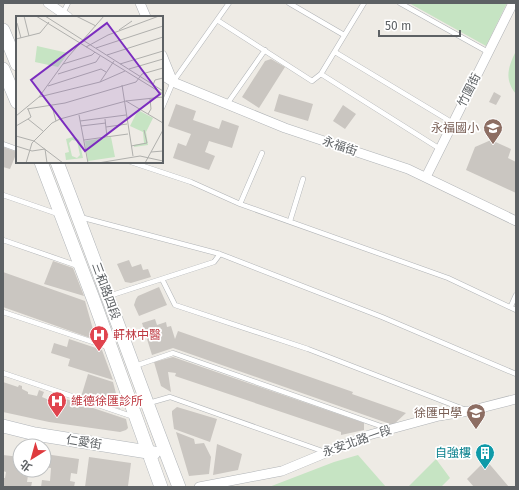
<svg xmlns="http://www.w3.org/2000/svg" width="519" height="490" font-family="'Fira Sans','Noto Sans TC',sans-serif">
<rect width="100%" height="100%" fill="#eeebe5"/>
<path fill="#c6e4c3" d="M409,3h98l-21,43z
M516,51v43c-12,-15 -8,-27 0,-43z
M358,455l28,32h-117l65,-25z
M436,459l14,19 -9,9h-33z"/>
<path fill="#cac6c1" d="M271,59l14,8 -26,41 -17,-11 23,-36z
M494,92l7,4 -5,9 -7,-3z
M279,94l34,10 -5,17 -34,-10z
M176,104l20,7 -3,9 26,9 3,-9 17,6 -7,22 -23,-7 -4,11 10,4 -6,14 -36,-12 5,-15 8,3 5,-12 -23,-8z
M343,105l13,9 -11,15 -12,-8z
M491,140l20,9 -3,9 8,4v31l-50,-23 9,-23z
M3,147l14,5 -7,17 -7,-2z
M129,260l3,7 9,-3 2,6 5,-1 3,8 -20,6 -6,-1 -8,-18z
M53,261l20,7 11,28 -40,-12z
M3,272l82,29 11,39 -93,-33z
M159,287l8,18 -28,11 -5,-11 2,-6 2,-3z
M155,319l2,6 9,-3 1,5 4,-1 4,13 3,-8 175,61 -1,2 54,19 -13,12 -220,-77 -21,7 -10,-32z
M69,339l33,11 11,30 -45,-14 2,-7 -19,-6 3,-10 13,4z
M173,357l191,66v7l-23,5v-3l-166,-56 1,-3 -8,-1 3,20 -10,-6 -7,-24z
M88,374l25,8 7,27 -39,-12z
M3,382l15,5 1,-2 3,1v3l6,3v2l9,2 2,-6 5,2 -2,5 7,3 2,-6 75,25 2,9 -2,2 -6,2 -71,-10 -46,-10z
M177,407l40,12 -7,23 -36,-13 -2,-15 8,2 -8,-2v-3z
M176,432l18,7 1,5 9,-1 7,14 -2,17 -20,2z
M217,444l25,10 -4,16 -25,5z
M45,454l34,5 -2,15 -6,-1 -1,8 5,1 -1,5h-33l1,-7 8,1 1,-13 -7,-1z
M3,455l17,2v13h16l-1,6 -7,-1 -1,7h5l-1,5h-28v-9h2l1,-6 -3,-1z
M89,457l42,6 -3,23 -43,1z
M486,460l23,27h-35l-7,-8z"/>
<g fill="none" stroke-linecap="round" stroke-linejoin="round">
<defs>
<path id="lane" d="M289,3l55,32
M400,3l88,49
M63,13l5,-10
M217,20l95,61 9,-7 43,-71
M335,52l118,71
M321,74l119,75
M227,104l38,-54
M162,108l11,-26 56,-79
M3,144l14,5
M131,162l60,20 49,22 208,74 68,32
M3,195l55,19
M240,204l22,-51
M80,217l140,37 162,63 134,57
M290,221l13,-42
M3,240l75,26
M162,279l13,26 133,44 158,61
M109,296l105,-34 6,-8
M511,306l5,-11
M3,312l105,35
M135,366l38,-13 216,76
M3,373l131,44
M149,403l21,-6 155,55"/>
<path id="street" d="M48,3l20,14
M140,3l6,14
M162,55l11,27
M162,75l11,7 112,46 123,41 108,52
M426,177l87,-174
M199,487l83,-16 87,-36 70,-19 30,-5 47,-12"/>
<path id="secondary" d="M3,30l14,34
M3,69l14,33
M41,162l53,139 67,186
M57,162c42,108 80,217 122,325
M3,426l32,8 119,19"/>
</defs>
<use href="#lane" stroke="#b0b3b6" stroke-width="5.5"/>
<use href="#street" stroke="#b0b3b6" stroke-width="10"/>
<use href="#secondary" stroke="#b1b5b9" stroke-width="14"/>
<use href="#lane" stroke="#fff" stroke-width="4.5"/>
<use href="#street" stroke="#fff" stroke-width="9"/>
<use href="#secondary" stroke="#fff" stroke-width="13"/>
</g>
<defs>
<symbol id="school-pin" viewBox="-11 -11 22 30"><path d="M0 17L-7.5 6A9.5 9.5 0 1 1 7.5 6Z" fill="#8d6e63" stroke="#fff"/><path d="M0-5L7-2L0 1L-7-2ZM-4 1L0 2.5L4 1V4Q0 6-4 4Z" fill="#fff"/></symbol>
<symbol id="hospital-pin" viewBox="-11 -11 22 30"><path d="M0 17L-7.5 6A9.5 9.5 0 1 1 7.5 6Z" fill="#e0444e" stroke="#fff"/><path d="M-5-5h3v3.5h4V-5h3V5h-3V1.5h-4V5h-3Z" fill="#fff"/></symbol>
<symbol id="building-pin" viewBox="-11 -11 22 30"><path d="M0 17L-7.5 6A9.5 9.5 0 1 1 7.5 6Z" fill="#0f9aa8" stroke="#fff"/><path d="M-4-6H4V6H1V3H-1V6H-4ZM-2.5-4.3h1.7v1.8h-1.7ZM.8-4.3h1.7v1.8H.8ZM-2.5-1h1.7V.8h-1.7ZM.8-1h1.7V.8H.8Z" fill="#fff"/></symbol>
</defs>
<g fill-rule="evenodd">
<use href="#school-pin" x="482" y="117" width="22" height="30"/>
<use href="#hospital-pin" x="88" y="324" width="22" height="30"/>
<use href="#hospital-pin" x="46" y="390" width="22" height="30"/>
<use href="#school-pin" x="465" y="402" width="22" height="30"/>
<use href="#building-pin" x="474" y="442" width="22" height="30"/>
</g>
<g text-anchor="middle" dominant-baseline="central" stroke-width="3.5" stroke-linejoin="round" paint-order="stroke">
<g font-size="12" fill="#5d6164" stroke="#fff">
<text transform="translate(469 90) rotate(-63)">竹圍街</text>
<text transform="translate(340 146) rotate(19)">永福街</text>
<text transform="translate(106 291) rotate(70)">三和路四段</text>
<text transform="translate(357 441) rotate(-19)">永安北路一段</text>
<text transform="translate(84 442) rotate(9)">仁愛街</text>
</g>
<g font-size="12" fill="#785e54" stroke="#fff" text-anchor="end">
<text x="479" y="128">永福國小</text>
<text x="462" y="413">徐匯中學</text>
</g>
<g font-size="12" fill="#be3a42" stroke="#fff" text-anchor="start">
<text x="113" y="335">軒林中醫</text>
<text x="71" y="401">維德徐匯診所</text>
</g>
<g font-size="12" fill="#0d838f" stroke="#fff" text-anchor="end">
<text x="471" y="453">自強樓</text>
</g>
</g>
<g transform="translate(16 16)">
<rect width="147" height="147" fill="#eeebe5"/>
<path d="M21,30l31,7 -10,14 -23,-5zM122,94l15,8 -7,14 2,13 -14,2v-2l10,-2 -1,-11 -13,-6zM57,121l6,3 4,18 -17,2 -1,-7 4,-1 -3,-13zM56,124l5,1 3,14 -3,3 -5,-2 -3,-13zM95,121l4,20 -27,4 -3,-20z" fill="#c6e4c3" fill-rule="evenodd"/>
<path fill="none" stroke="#b0b0ad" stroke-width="1" d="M8,0l5,20M20,0l127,78M29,0l118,75M60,0l20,10M1,7l4,15M103,14l13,-9M0,23l24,-6 9,-11M70,31l22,-12 51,-19M80,32l67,-22M91,39l56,-18M47,48l29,-9 3,-3M104,48l43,-13M113,53l34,-10M42,58l38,-12 4,-6M84,66l14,-21M106,69l11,71M137,69l2,-5 8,-2M32,70l53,-17 5,3M23,81l61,-15 25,-11M110,85l37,22M36,90l4,15M11,93l38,-6 71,-21 6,-8 21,-6M132,98l3,-5 -1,-10M63,99l9,48M0,100l23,-19 29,-40 36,-41M12,103l3,-2 -3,-8M89,103l2,18M64,105l46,-6M0,110l12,-7 15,12M65,110l25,-3M90,111l21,-3M0,120l18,5 29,22M68,124l44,-6M0,130l16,5 13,-2 2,14M115,130l16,-3 -3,-13M135,136l12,-1M10,147l6,-20 20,-20 8,-4 66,-18 37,-4M82,147l42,-7 23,5M129,147l18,-33"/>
<path fill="#7b2cbf" fill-opacity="0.15" stroke="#7b2cbf" stroke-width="2" d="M91,7l53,71 -75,57 -54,-71z"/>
<rect width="147" height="147" fill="none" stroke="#5d6164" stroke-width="2"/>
</g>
<rect width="519" height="490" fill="none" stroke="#5d6164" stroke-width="8"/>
<g transform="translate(32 458) rotate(217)"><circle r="19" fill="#ffffff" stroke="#bec0c1"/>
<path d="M0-3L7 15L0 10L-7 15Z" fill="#df3a3e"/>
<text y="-6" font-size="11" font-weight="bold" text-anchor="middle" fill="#5d6164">北</text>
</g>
<path d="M379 30v6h81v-6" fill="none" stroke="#5d6164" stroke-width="2"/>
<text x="385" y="30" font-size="12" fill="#5d6164" stroke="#ffffff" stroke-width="3" paint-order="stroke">50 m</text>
</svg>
